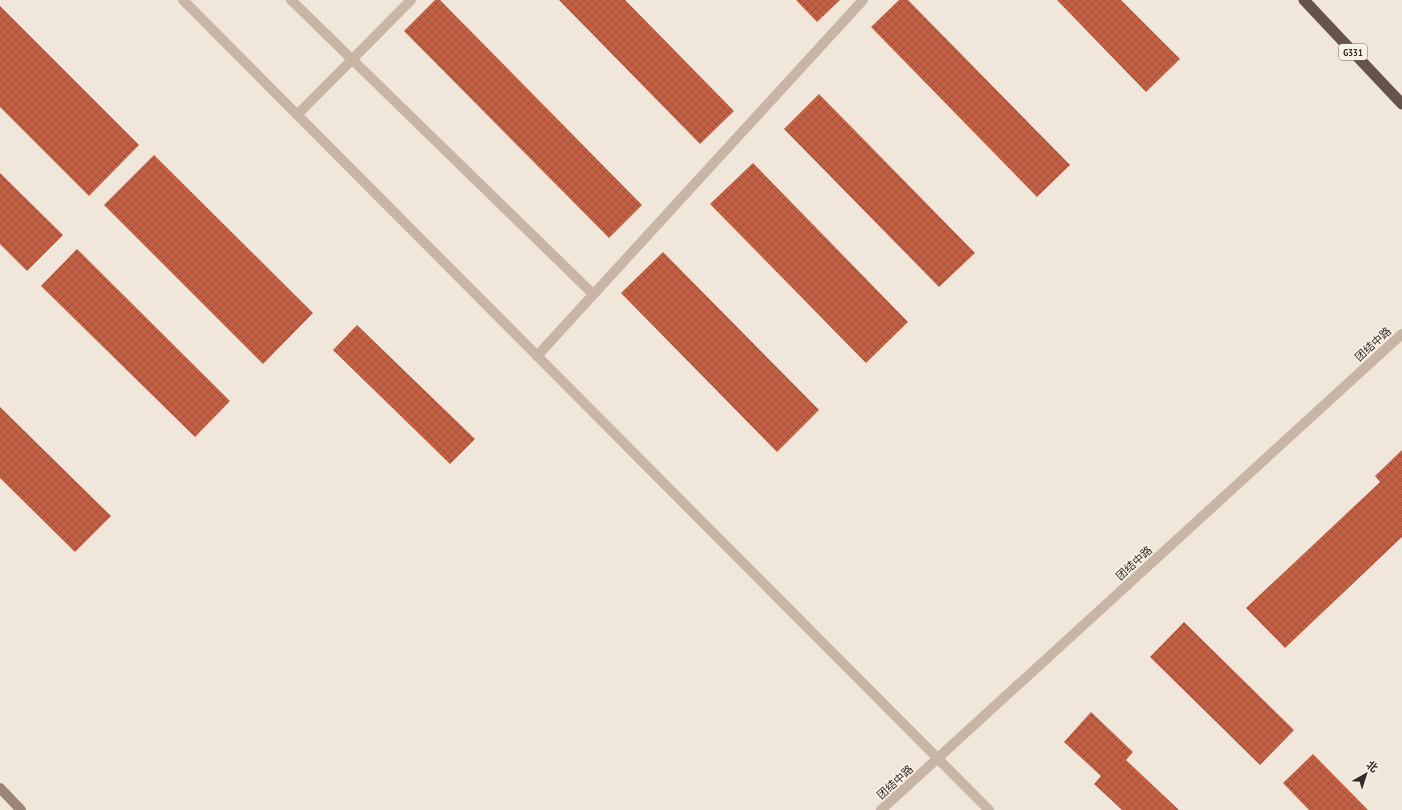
<svg xmlns="http://www.w3.org/2000/svg" width="1402" height="810" font-family="'PT Sans Narrow','Noto Sans SC',sans-serif">
<defs>
<pattern id="building-cross-hatch" width="8" height="8" patternUnits="userSpaceOnUse"><rect width="8" height="8" fill="#c46145"/><path d="M0 0l8 8M0 8l8-8" fill="none" stroke="#a0503a"/></pattern>
</defs>
<rect width="100%" height="100%" fill="#f1e6da"/>
<path fill="url(#building-cross-hatch)" d="M435,0h5l202,205 -33,33 -205,-207z
M559,0h66l109,111 -34,33z
M796,0h44l-23,22z
M899,0h9l162,165 -33,32 -166,-170z
M1057,0h64l59,59 -34,33z
M0,6l139,139 -50,51 -89,-89z
M819,94l156,159 -36,34 -155,-158z
M154,155l159,158 -50,51 -159,-159z
M753,163l155,159 -42,41 -156,-159z
M0,173l63,62 -36,36 -27,-27z
M77,249l153,152 -35,36 -154,-151z
M663,252l156,158 -42,42 -156,-159z
M357,325l118,114 -25,25 -117,-114z
M0,407l111,109 -36,36 -75,-74z
M1402,450v87l-117,111 -39,-40 134,-126 -5,-6z
M1184,622l110,108 -34,35 -110,-108z
M1091,712l42,40 -7,8 53,50h-57l-28,-26 7,-8 -37,-34z
M1313,754l55,56h-59l-26,-27z"/>
<g fill="none" stroke-linecap="round" stroke-linejoin="round">
<path stroke="#c9b5a6" stroke-width="10" d="M291,0l302,294
M297,115l114,-115
M537,356l326,-356"/>
<path stroke="#c9b5a6" stroke-width="10" d="M183,0l806,810
M881,810l521,-476"/>
<path stroke="#9c8478" stroke-width="10" d="M0,788l21,22"/>
<path stroke="#66544b" stroke-width="11" d="M1304,0l98,104"/>
</g>
<g text-anchor="middle" dominant-baseline="central" stroke-width="3.5" stroke-linejoin="round" paint-order="stroke">
<rect fill="#f9f0e6" stroke="#706660" stroke-width="1" x="1339" y="44" width="28" height="16" rx="3"/>
<g font-size="10" font-weight="bold" fill="#352b27">
<text x="1353" y="52">G331</text>
</g>
<g font-size="11" fill="#352b27" stroke="#f9f0e6">
<text transform="translate(1373 344) rotate(-42)">团结中路</text>
<text transform="translate(1134 563) rotate(-42)">团结中路</text>
<text transform="translate(895 782) rotate(-42)">团结中路</text>
</g>
</g>
<g transform="translate(1366 774) rotate(39)" stroke="#f9f0e6" stroke-width="3" paint-order="stroke">
<path d="M0-3L7 15L0 10L-7 15Z" fill="#352b27"/>
<text y="-6" font-size="11" font-weight="bold" text-anchor="middle" fill="#352b27">北</text>
</g>
</svg>
